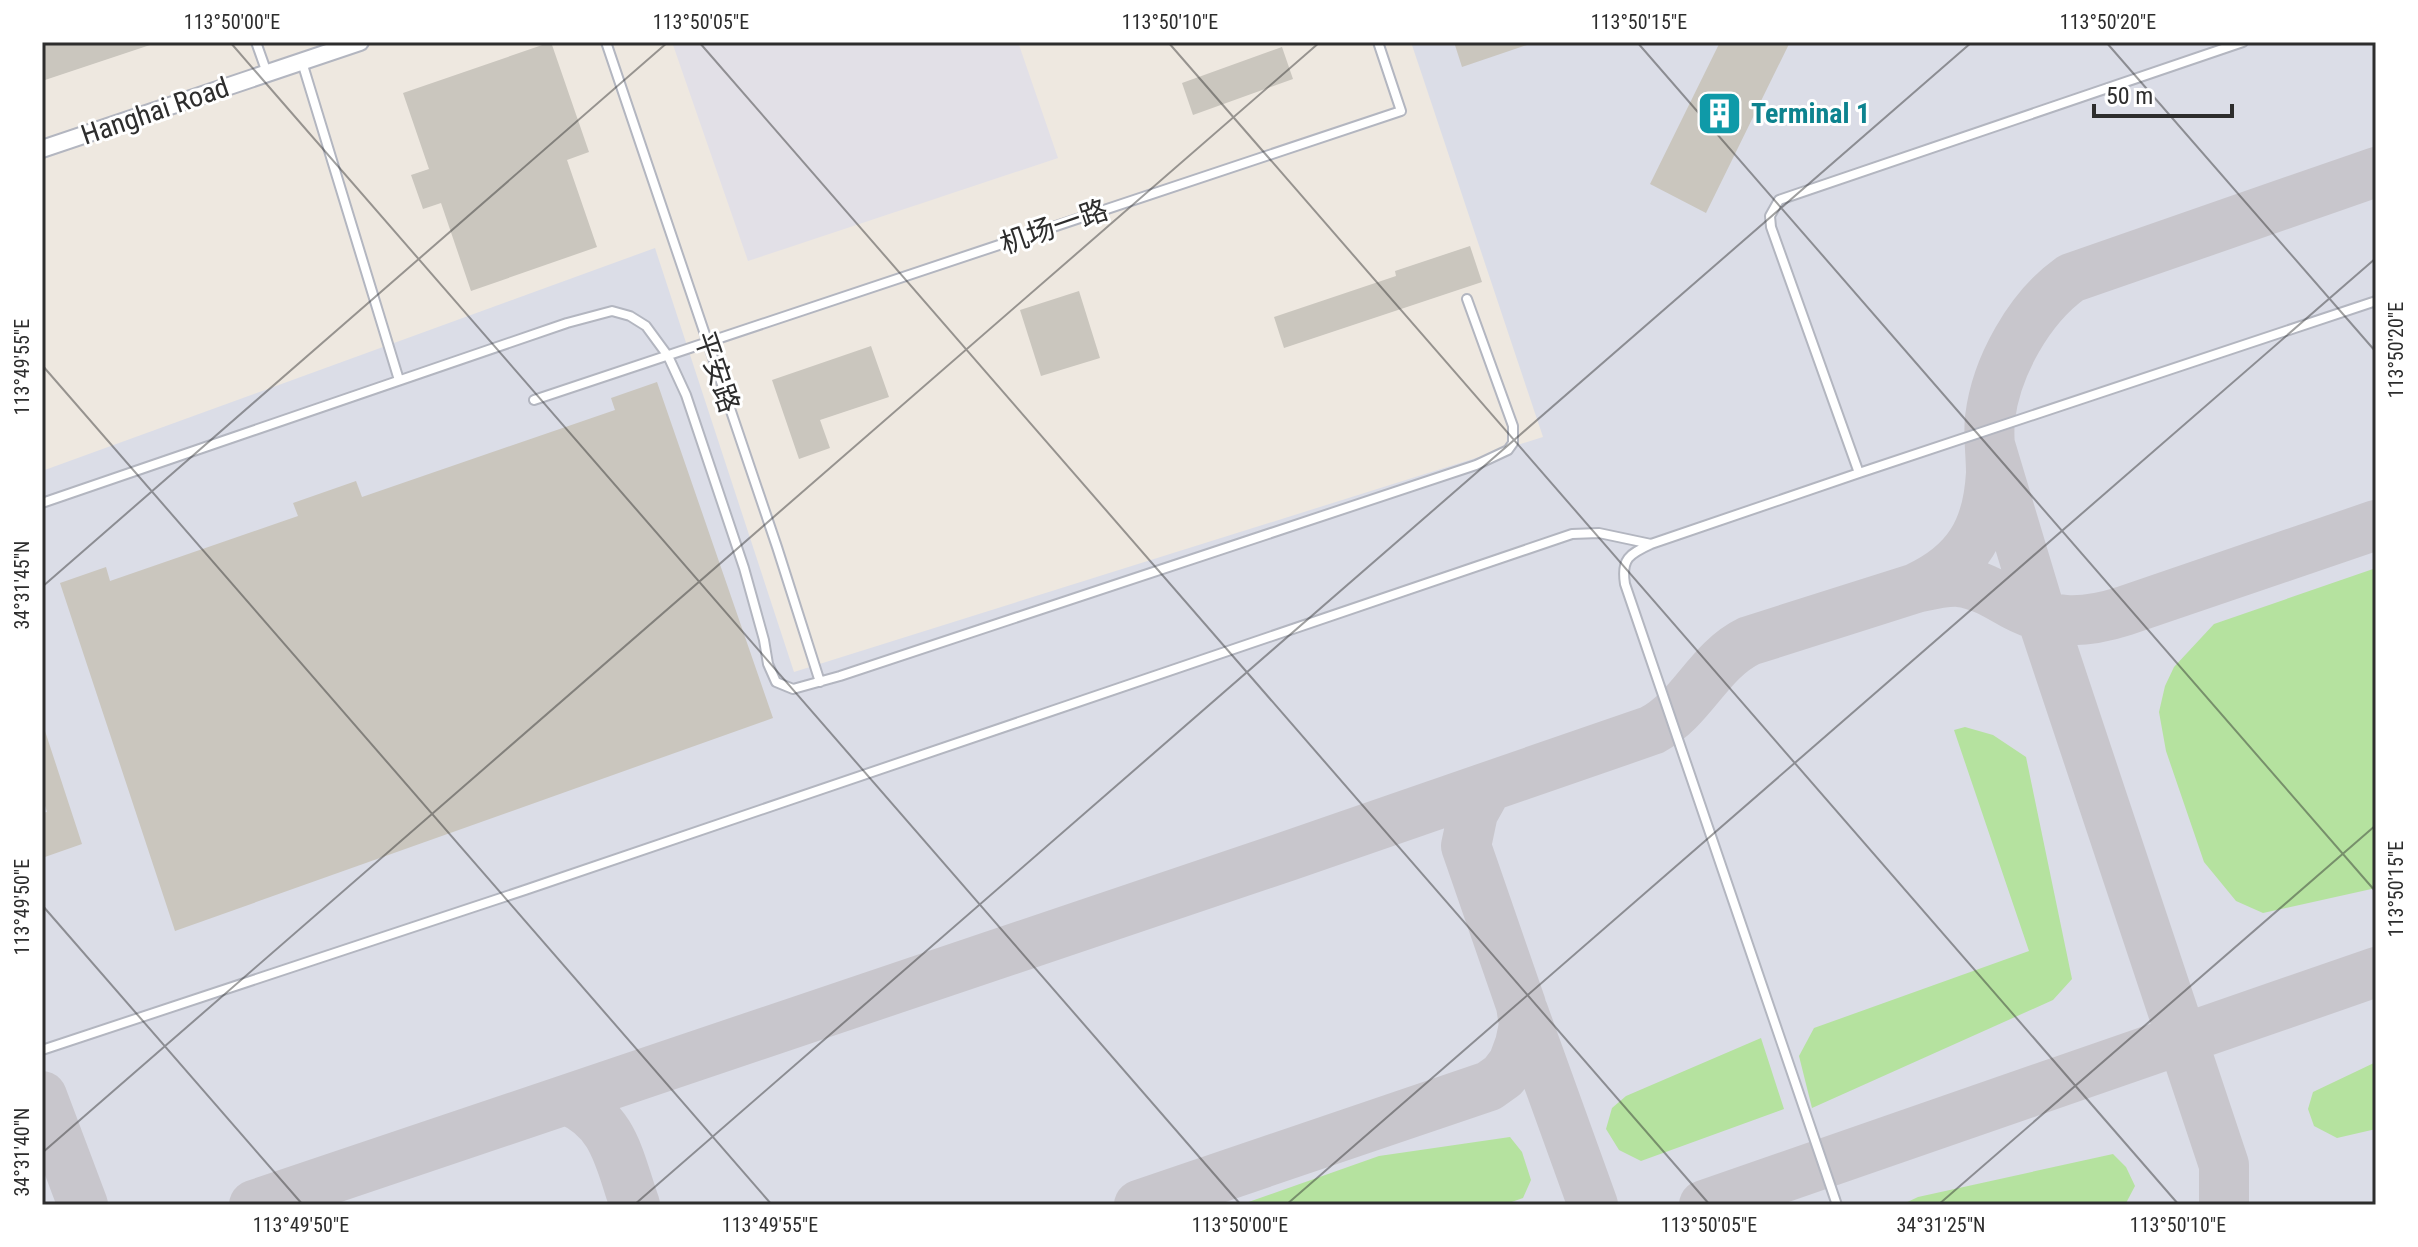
<svg xmlns="http://www.w3.org/2000/svg" width="2418" height="1247" font-family="'Roboto Condensed','Noto Sans SC',sans-serif">
<rect width="100%" height="100%" fill="#eee8e0"/>
<path fill="#e2e0e7" d="M672,42h346l40,116 -310,103z"/>
<path fill="#dbdde7" d="M1411,42h965v1163h-2334v-734l613,-223 139,424 749,-235z"/>
<path fill="#b5e29f" d="M2376,568v320l-113,25 -27,-12 -32,-39 -38,-111 -7,-39 6,-26 9,-19 40,-43z
M1965,727l28,8 33,22 46,222 -19,21 -241,108 -13,-52 15,-28 215,-77 -75,-221z
M1761,1038l23,71 -143,52 -22,-11 -13,-21 6,-21 14,-12z
M2376,1062v67l-39,9 -23,-12 -6,-17 5,-17z
M1510,1137l12,15 9,28 -8,18 -20,7h-263l139,-49z
M2113,1154l13,13 9,19 -10,19h-224l17,-8z"/>
<g fill="none" stroke-linecap="round" stroke-linejoin="round">
<path stroke="#c8c6cc" stroke-width="50" d="M1990,445l52,173 182,547v40
M1916,588c52,-24 72,-59 75,-115 0,-19 -3,-37 -1,-55 6,-51 39,-110 81,-140l305,-106
M1523,1011l70,194
M42,1096l41,109
M567,1100c48,20 52,60 68,105
M254,1205l1034,-349 364,-126c40,-21 56,-69 97,-89l167,-53c14,-3 29,-7 43,-6 21,2 39,14 57,24 36,19 71,17 108,5l252,-86
M1139,1205l350,-119 14,-10 10,-13 7,-19 4,-19 -3,-20 -55,-159 7,-33 14,-25
M1704,1205l672,-233"/>
</g>
<path fill="#cac6be" d="M53,42h97v3l-108,36v-35z
M551,42l38,110 -22,8 30,87 -126,44 -30,-88 -18,6 -12,-34 18,-6 -26,-76z
M1454,42h72l1,3 -65,22z
M1720,42h70l-84,171 -56,-29z
M1282,47l11,32 -100,36 -11,-32z
M1470,246l12,36 -198,66 -10,-31 122,-41 -1,-5z
M1079,291l21,67 -59,18 -21,-66z
M871,346l18,51 -69,23 10,28 -31,11 -27,-79z
M657,382l116,336 -598,213 -115,-348 46,-16 4,14 188,-65 -5,-13 63,-22 6,16 253,-87 -4,-12z
M45,731l37,113 -40,14v-45l5,-1 -5,-16v-64z"/>
<g fill="none" stroke-linecap="round" stroke-linejoin="round">
<defs>
<path id="lane" d="M256,42l11,31
M606,42l171,505 43,135
M2243,42l-464,158 -9,16 1,11 88,246 517,-172
M302,62l97,318
M534,400l867,-289 -23,-69
M42,503l525,-180 45,-12 18,5 16,10 22,30 18,39 58,173 20,72 4,24 8,18 17,7 47,-13 636,-211 32,-15 5,-7v-17l-46,-127
M42,1050l483,-160 1047,-356 27,-1 52,11
M1837,1205l-212,-621c-4,-25 4,-30 26,-40l208,-71"/>
<path id="street" d="M42,149l318,-107"/>
</defs>
<use href="#lane" stroke="#b3b6c0" stroke-width="12"/>
<use href="#street" stroke="#b3b6c0" stroke-width="20"/>
<use href="#lane" stroke="#fff" stroke-width="8"/>
<use href="#street" stroke="#fff" stroke-width="16"/>
</g>
<path fill="none" stroke="#2d2d2d" stroke-width="2" stroke-opacity="0.45" d="M230,42l1011,1163M699,42l1011,1163M1168,42l1011,1163M1637,42l739,850M2106,42l270,310M42,365l730,840M42,587l626,-545M42,905l261,300M42,1153l1278,-1111M634,1205l1338,-1163M1286,1205l1090,-947M1938,1205l438,-380"/>
<defs>
<symbol id="building-square" viewBox="-11 -11 22 22"><rect x="-9" y="-9" width="18" height="18" rx="4" fill="#0f9aa8" stroke="#fff"/><path d="M-4-6H4V6H1V3H-1V6H-4ZM-2.5-4.3h1.7v1.8h-1.7ZM.8-4.3h1.7v1.8H.8ZM-2.5-1h1.7V.8h-1.7ZM.8-1h1.7V.8H.8Z" fill="#fff"/></symbol>
</defs>
<g fill-rule="evenodd">
<use href="#building-square" x="1694" y="88" width="51" height="51"/>
</g>
<g text-anchor="middle" dominant-baseline="central" stroke-width="6" stroke-linejoin="round" paint-order="stroke">
<g font-size="28" fill="#2d2d2d" stroke="#fff">
<text transform="translate(155 111) rotate(-19)">Hanghai Road</text>
<text transform="translate(1054 227) rotate(-19)">机场一路</text>
<text transform="translate(717 372) rotate(71)">平安路</text>
</g>
<g font-size="28" font-weight="bold" fill="#0d838f" stroke="#fff" text-anchor="start">
<text x="1751" y="113">Terminal 1</text>
</g>
</g>
<rect width="2418" height="1247" fill="none" stroke="#ffffff" stroke-width="88"/>
<path d="M2094 104v12h138v-12" fill="none" stroke="#2d2d2d" stroke-width="4"/>
<text x="2106" y="104" font-size="24" fill="#2d2d2d" stroke="#ffffff" stroke-width="6" paint-order="stroke">50 m</text>
<rect x="44" y="44" width="2330" height="1159" fill="none" stroke="#2d2d2d" stroke-width="3"/>
<g font-size="20" text-anchor="middle" fill="#2d2d2d">
<text x="232" y="29">113°50'00"E</text>
<text x="701" y="29">113°50'05"E</text>
<text x="1170" y="29">113°50'10"E</text>
<text x="1639" y="29">113°50'15"E</text>
<text x="2108" y="29">113°50'20"E</text>
<text transform="translate(2396 350) rotate(-90)" y="7">113°50'20"E</text>
<text transform="translate(22 367) rotate(-90)" y="7">113°49'55"E</text>
<text transform="translate(22 585) rotate(-90)" y="7">34°31'45"N</text>
<text transform="translate(2396 889) rotate(-90)" y="7">113°50'15"E</text>
<text transform="translate(22 907) rotate(-90)" y="7">113°49'50"E</text>
<text transform="translate(22 1152) rotate(-90)" y="7">34°31'40"N</text>
<text x="301" y="1232">113°49'50"E</text>
<text x="770" y="1232">113°49'55"E</text>
<text x="1240" y="1232">113°50'00"E</text>
<text x="1709" y="1232">113°50'05"E</text>
<text x="1941" y="1232">34°31'25"N</text>
<text x="2178" y="1232">113°50'10"E</text>
</g>
</svg>
